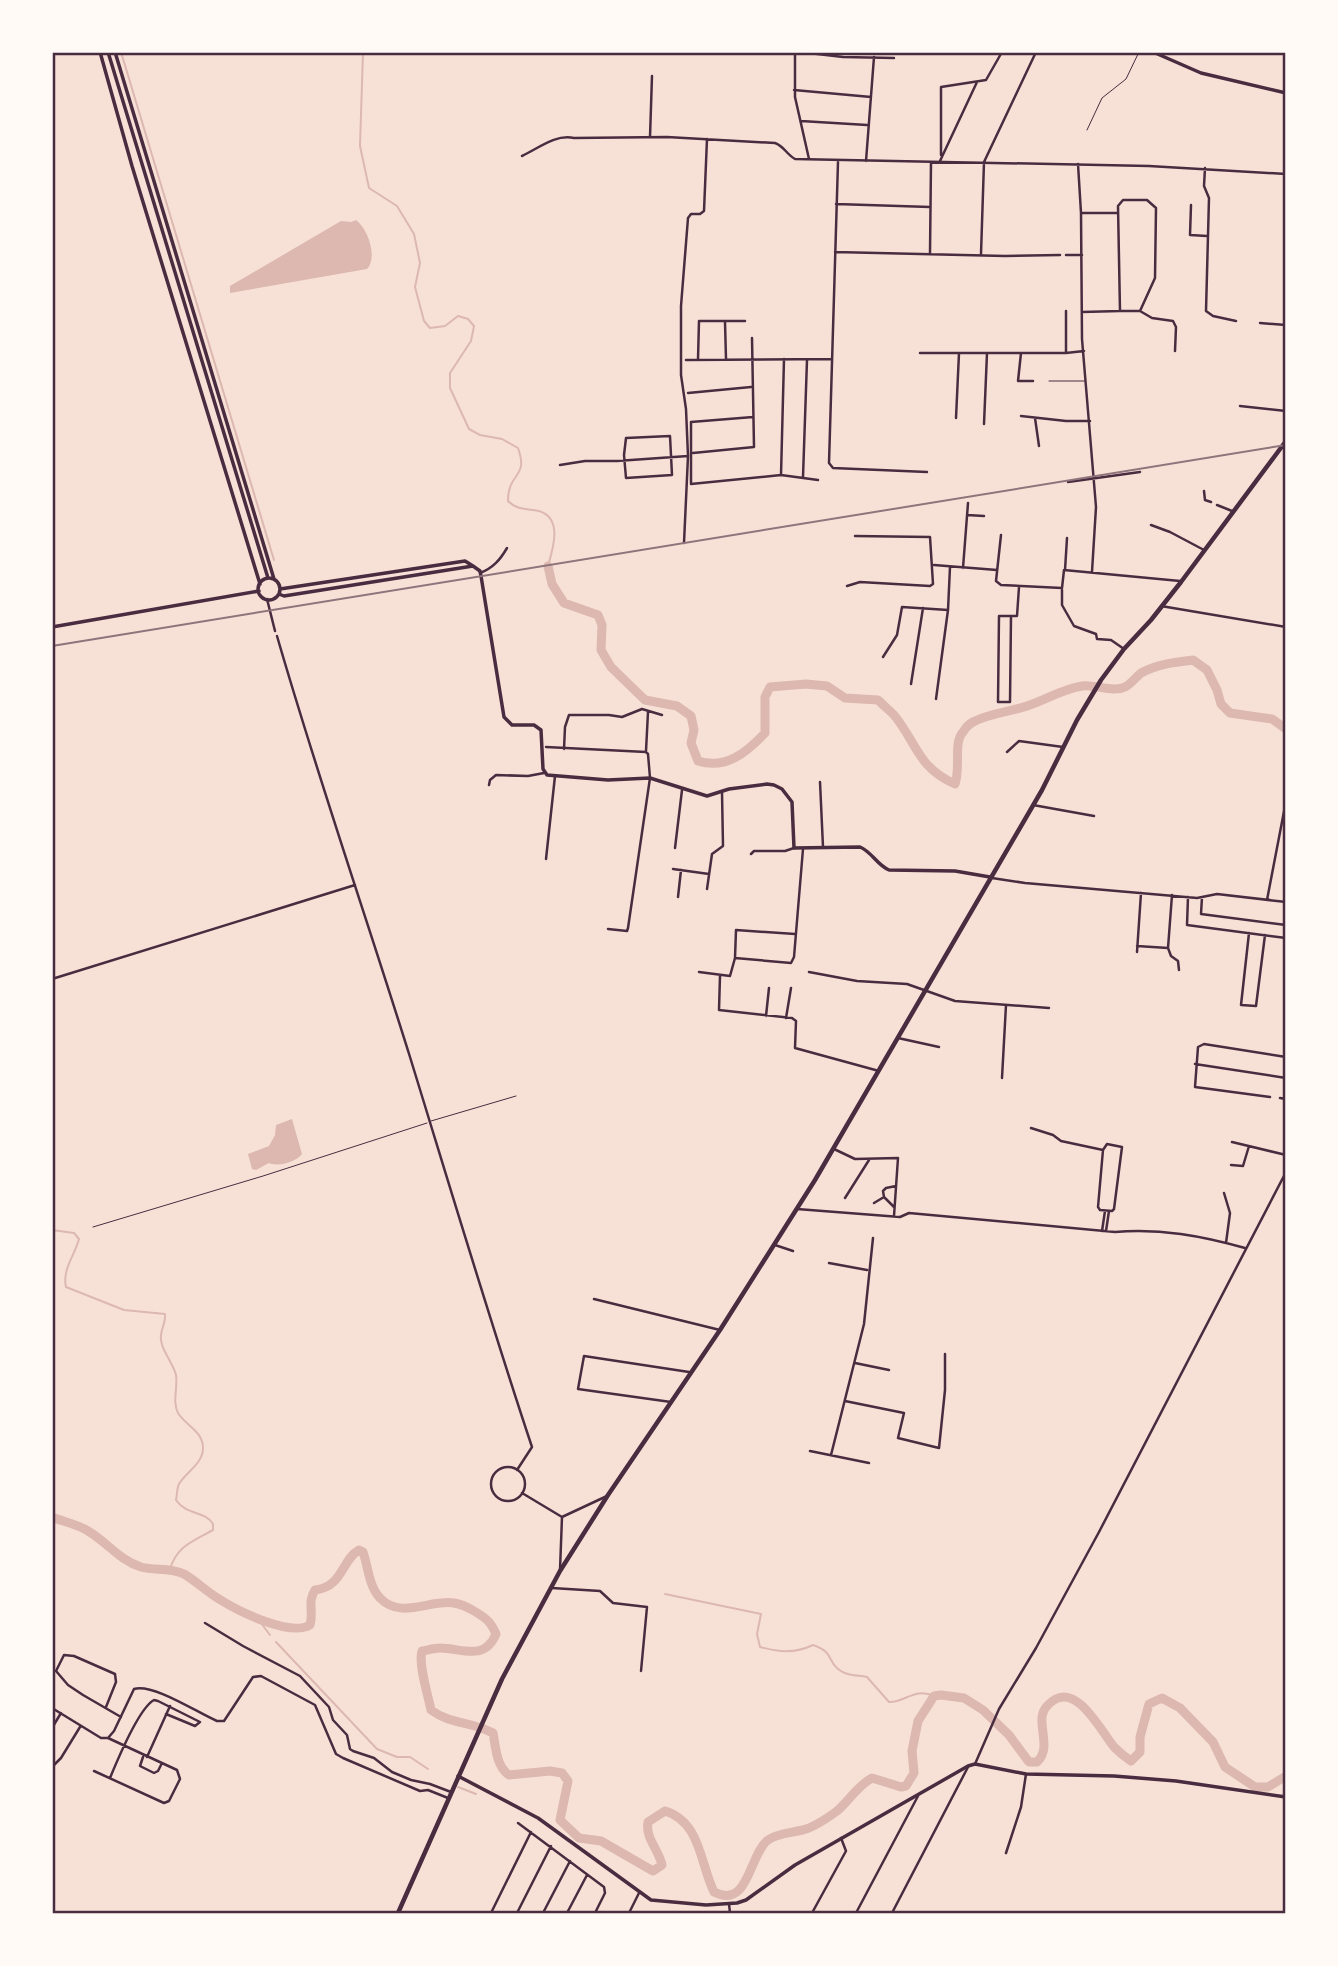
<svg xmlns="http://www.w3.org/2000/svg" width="1338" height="1966" font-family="'DejaVu Sans',sans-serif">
<rect width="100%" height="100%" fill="#f7e1d7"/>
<path fill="#dcb8b0" d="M356,220c12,9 22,37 11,49l-137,24v-7l111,-65 10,1z
M292,1119l10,35c-6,8 -24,13 -33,9l-13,7 -4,-1 -4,-15 21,-8 6,-11 1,-10z"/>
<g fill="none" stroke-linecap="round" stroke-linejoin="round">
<path stroke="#dcb8b0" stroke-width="2" d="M121,52l153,508
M363,52l-3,94 9,42 28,18 17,28 6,29 -5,24 9,34 6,7 15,-2 13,-10 10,3 6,7 -3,15 -21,32v15l19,41 11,6 22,4 16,9c11,31 -10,23 -10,53 10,10 19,7 31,10 24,7 14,38 9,55
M52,1230l22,3 5,6c-4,16 -17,30 -13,48l58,23 41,4c1,8 -3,12 -4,21 -2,13 12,27 15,40 2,13 -4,26 2,38 8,13 25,18 25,35 0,16 -17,24 -24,36 -2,4 -2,11 -3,16 11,16 28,10 37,24v6c-20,11 -36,16 -43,39
M665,1594l96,20 -4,20 3,13c19,5 34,7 53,-2 22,8 13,14 25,24 8,7 19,6 29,8l22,25c15,1 26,-15 45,-6
M258,1619l12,16
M276,1642l101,107 20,8h13l18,12
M458,1787l18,7"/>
<path stroke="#dcb8b0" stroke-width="9" d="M548,566l4,18 12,19 34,12 4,10 -1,25 10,17 34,33 32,6 14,10 3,14 -3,13 7,18c28,9 49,-9 67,-28v-36l5,-10 36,-3 21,2 18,12 33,2c5,5 11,10 16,15 23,28 23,52 61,69 6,-17 -2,-41 8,-52 3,-5 7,-9 12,-11 17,-8 34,-9 52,-15 19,-6 35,-17 55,-20 13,-2 31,7 43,1 6,-3 11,-10 16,-14 16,-9 35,-11 52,-13l14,10 10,20 4,14 9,9 42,6 14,10
M52,1517c12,5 25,7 36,14 19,11 31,29 53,36 14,4 29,0 43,7 12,7 23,18 35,25 19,12 71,38 91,26 4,-13 -3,-23 5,-35 28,-3 27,-31 44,-40l4,2c5,14 6,35 17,46 21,22 50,1 74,5 7,1 15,5 20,8 12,7 17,11 22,23 -12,28 -34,14 -56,14 -6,0 -12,2 -18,3 -4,13 6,44 9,59 20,15 41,11 62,23 3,15 3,33 16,42l41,-4 12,2 6,8 -8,39 19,18 22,3 52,30 9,-6c-3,-15 -17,-27 -14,-43l17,-11c36,11 35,53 49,81 35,18 35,-38 54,-52 11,-8 28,-7 41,-12 9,-4 20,-11 28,-17 12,-10 20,-25 35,-33l29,9 5,-1 8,-13 -2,-22 6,-30 16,-25 7,-1 23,3 19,12 26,25 20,27h8c17,-16 -4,-41 10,-56 27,-30 53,24 67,41 5,5 11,10 17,14l9,-9v-15l9,-33 13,-6 18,10 33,34 12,25 30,20h13l18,-11"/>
<path stroke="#4a2c40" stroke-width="1" d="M1087,130l15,-32 24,-19 13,-27
M1049,381h36
M431,1121l85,-25
M93,1227l170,-51 164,-53"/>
<path stroke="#4a2c40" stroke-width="2.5" d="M795,52v45l14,62
M800,52l43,5 51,1
M794,90l77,7
M801,121l66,4
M650,137l2,-61
M941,155v-68l45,-7 16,-28
M522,156c17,-8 33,-22 52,-18l93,-1 108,6c9,3 11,11 20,16l354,7 137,8
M866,161l8,-104
M940,161l37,-79
M838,162l-9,301 4,5 94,4
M1078,164l3,49 1,126 14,168 -4,65
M1205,168l-1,18 5,12 -3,113 7,5 23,5
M1123,200h24l9,8 -1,70 -15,33h-20l-2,-105z
M836,204l94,3
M1191,205l-1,30 17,1
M1081,213h37
M835,252l170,4 55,-1
M930,253l1,-91
M981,254l3,-92 52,-110
M1066,255h16
M1140,311l12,7 21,3 3,6 -1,24
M1082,312l38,-1
M725,322l1,37
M1260,323l26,2
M920,353h146l18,-2
M1021,353l-3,28h15
M1066,353v-42
M698,359l1,-38h46
M686,360l145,-1
M688,393l63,-6
M1240,406l46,5
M1021,416l45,5h24
M753,417l-62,5v62l90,-9 37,5
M956,418l3,-65
M1035,418l4,28
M984,424l3,-71
M670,436l2,39 -46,3 -2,-23 2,-17z
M693,453l61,-6 -2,-109
M560,465l25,-4h32l71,-5
M781,475l3,-116
M803,477l4,-117
M1068,482l72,-10
M1204,491l1,9 6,2
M1217,505l15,6
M967,515l17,1
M1151,525l19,7 34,18
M1001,535l-5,46 5,4 61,3 2,-18 116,11
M684,543l4,-87 -2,-47 -5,-34v-69l7,-88 3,-4h9l4,-3 3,-72
M934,565l63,5
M963,568l5,-65
M1065,570l2,-32
M480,573c13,-5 20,-13 27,-25
M847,586l13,-4 70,4 3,-2 -3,-47 -75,-1
M1062,590v15l12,21 22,8 1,5 14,1 13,9
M267,599l8,32
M1161,606l125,21
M1011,616l-1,86h-12l1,-86h18l2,-29
M277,636c41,142 89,280 133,421 40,130 79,261 122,390l-15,23
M883,657l14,-22 5,-28 46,3
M911,684l12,-76
M936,699l12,-89 2,-43
M546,747l100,5 2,2 2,24 -22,150 -1,3 -19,-2
M564,749l1,-22 4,-12h40l13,2 20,-8 20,6
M646,751l2,-39
M1007,752l12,-11 44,6
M820,782l3,65
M489,785l1,-5 6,-5 32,1 16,-3
M1033,805l61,11
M675,848l7,-58
M751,854l3,-3h31l9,-3
M546,859l9,-83
M673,869l36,5
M992,878l33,5 172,15 20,-4 69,8
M707,889l5,-35 11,-8 -1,-54
M1172,895l-4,53 3,8 7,5 1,9
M678,897l3,-27
M1188,897l-1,28 99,13
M1202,897l-1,17 85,11
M1267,900l19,-99
M1249,933l-8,72 15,1 9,-71
M1137,946l31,2
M1137,952l4,-59
M735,958l56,5 3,-6 9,-108
M699,972l31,4 5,-18 1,-28 59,4
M809,972l48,9 50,3 48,17 94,7
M720,976l-1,34 73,8 4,3 -1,27 84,23
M52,979l303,-94
M766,1016l3,-28
M786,1018l5,-30
M898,1038l41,9
M1195,1064l91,14
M1002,1078l4,-73
M1270,1097l-75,-10 3,-40 6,-3 82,13
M1280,1098l6,1
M1031,1128l22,7 8,6 42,9
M1232,1142l54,13
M1107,1144l15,3 -8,62 -2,2 -12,-1 -2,-3 5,-57z
M834,1149l21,10 43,-1 -4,58
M1231,1165l12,1 6,-20
M1224,1193l6,20 -4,30
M845,1198l24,-38
M874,1203l10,-6
M894,1207l-10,-10 -1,-6 3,-3 10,-2
M797,1209l103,8 9,-4 206,19c45,-4 87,4 130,16
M1102,1231l3,-20
M1106,1231l3,-20
M775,1245l18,6
M829,1263l38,7
M594,1299l126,31
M855,1363l34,7
M845,1401l59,12 -6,25 41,10 6,-58v-36
M671,1402l-93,-13 6,-33 105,16
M810,1451l59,12
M831,1455l33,-131 9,-86
M491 1484a17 17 0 1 1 34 0a17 17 0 1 1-34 0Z
M522,1493l40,24
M562,1517l45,-21
M560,1570l2,-53
M552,1588l48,3 13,12 34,4 -6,64
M205,1623l38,23 57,30 29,31 4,13 14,15 3,14 3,2 21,7 18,14 19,8 19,4 21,8
M106,1707l10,-25 -1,-8 -41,-18 -10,-1 -8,16 12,14 15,10 38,22
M52,1708l49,30h7l6,-7 20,-42c19,-6 64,24 83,32h7l29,-44 8,-1 54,29 21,49 7,4 77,33 8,-1 20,8
M52,1728l9,-15
M143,1757l-3,9 14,7 4,-2 4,-8
M147,1757l23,-51
M975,1764l24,-55 37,-61 63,-116 187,-360
M52,1767l9,-9 19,-31
M94,1771l70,32 5,-2 11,-22 -3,-9 -69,-32
M110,1778c7,-17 29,-70 44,-78l4,1 42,21 -5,4 -29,-12
M518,1823l86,64 1,6 -10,20
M1006,1853l15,-46 5,-33
M729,1904l1,9
M491,1913l40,-81
M517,1913l34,-67
M543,1913l27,-52
M567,1913l20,-38
M629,1913l10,-20
M812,1913l34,-62 -5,-13
M856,1913l62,-117
M892,1913l76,-146"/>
<path stroke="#4a2c40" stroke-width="3.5" d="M100,52l32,114 128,418
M108,52l160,526
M115,52l159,527
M258 589a11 11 0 1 1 22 0a11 11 0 1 1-22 0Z
M280,589l185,-28 8,5
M279,594l5,2 189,-30 7,5 1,5 23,141 8,8h22l7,5 2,39 4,6 61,5 42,-2 57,18 22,-7 38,-5 7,1 8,4 10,13 2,46 66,-1c12,5 17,18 29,23l66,1 35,6
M52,627l207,-36
M458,1776l80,42 113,82 55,5 31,-2 9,-3 49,-35 173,-99 7,-2 51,10 88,2 62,5 110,16"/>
<path stroke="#4a2c40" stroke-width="3.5" d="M1153,52l48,21 85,20"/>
<path stroke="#4a2c40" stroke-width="4.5" d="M398,1913l104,-234 58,-108 48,-76 112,-165 95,-150 227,-390 35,-70 24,-40 23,-31 27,-29 30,-38 105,-141"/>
<path stroke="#8f747c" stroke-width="2" d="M52,646l1234,-201"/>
</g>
<rect width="1338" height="1966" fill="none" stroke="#fffaf5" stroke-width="108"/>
<rect x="54" y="54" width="1230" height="1858" fill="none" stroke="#4a2c40" stroke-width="2.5"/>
</svg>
